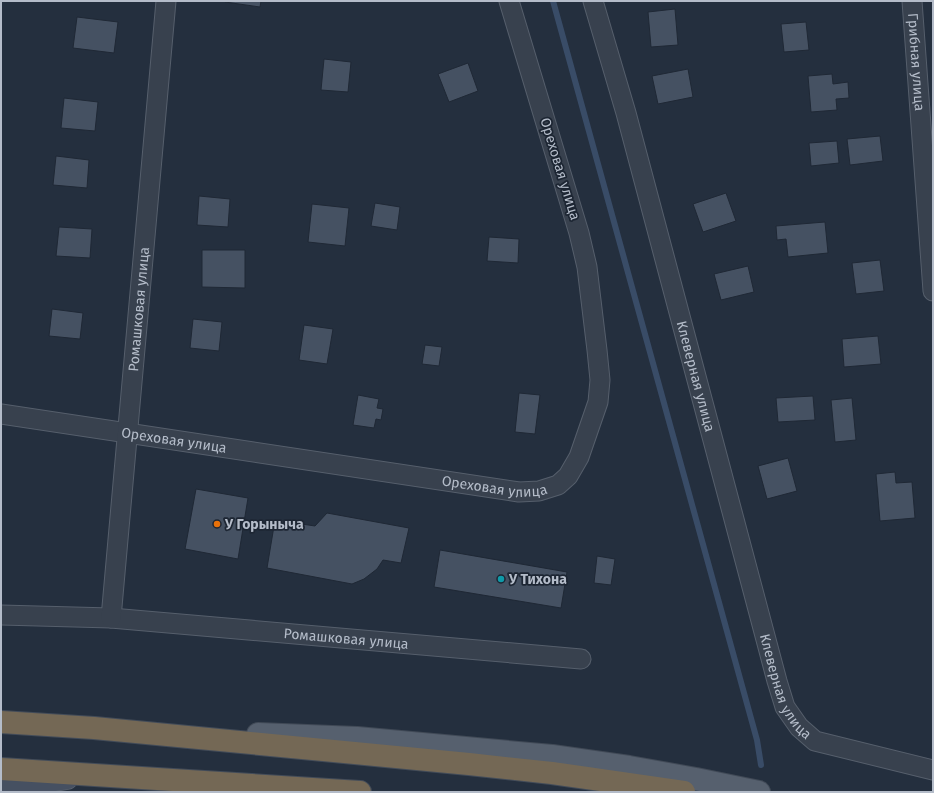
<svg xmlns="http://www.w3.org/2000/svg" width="934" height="793" font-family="'Fira Sans',sans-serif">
<rect width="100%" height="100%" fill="#242f3e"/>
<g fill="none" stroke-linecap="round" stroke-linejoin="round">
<path stroke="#394c67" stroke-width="6" d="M553,1l204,739 4,25"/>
</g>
<path fill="#455162" stroke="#1f2835" d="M226,1h35l-1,6 -35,-5z
M675,9l3,36 -27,2 -3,-35z
M77,17l41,5 -4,31 -41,-5z
M806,22l3,28 -25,2 -3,-28z
M324,59l27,3 -3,30 -27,-2z
M468,63l10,28 -29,11 -11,-28z
M688,69l5,28 -35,7 -6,-28z
M832,74l1,10 15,-2 1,16 -13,1 1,11 -26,2 -3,-36z
M64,98l34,4 -3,29 -34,-3z
M880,136l3,25 -33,4 -3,-26z
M837,141l2,22 -28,3 -2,-23z
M56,156l33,4 -2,28 -34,-3z
M726,193l10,28 -33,11 -10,-28z
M199,196l31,3 -2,28 -31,-2z
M375,203l25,4 -3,23 -26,-4z
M312,204l37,4 -4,38 -37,-4z
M825,222l3,31 -40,4 -2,-18 -9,1 -1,-14z
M59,227l33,2 -2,29 -34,-2z
M489,237l30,2 -1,24 -31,-2z
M202,250h43v38l-43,-1z
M880,260l4,31 -28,3 -4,-31z
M748,266l6,26 -33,8 -7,-26z
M52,309l31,4 -3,26 -31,-3z
M193,319l29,3 -3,29 -29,-3z
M304,325l29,4 -6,35 -28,-4z
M878,336l3,28 -37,3 -2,-28z
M425,345l17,2 -3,19 -17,-2z
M519,393l21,2 -5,39 -20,-2z
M358,395l21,4 -2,9 6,1 -2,11 -5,-1 -2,9 -21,-3z
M813,396l2,24 -37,2 -2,-24z
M852,398l4,42 -21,2 -4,-42z
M788,458l9,33 -30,8 -9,-33z
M895,472l1,11 16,-1 3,36 -35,3 -4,-47z
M196,489l52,9 -10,61 -53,-10z
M327,513l82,15 -8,35 -18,-3 -6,9 -13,10 -12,5 -85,-16 8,-48 40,6z
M440,550l127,22 -6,36 -127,-21z
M597,556l18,3 -4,26 -17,-2z"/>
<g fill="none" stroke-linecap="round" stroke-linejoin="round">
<defs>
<g id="street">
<path id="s1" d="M593,1l33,112 151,568 8,26 14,20 16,14 118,29"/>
<path id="s2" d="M912,1l21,290"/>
<path id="s3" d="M1,414l518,78 20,-1 19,-6 10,-9 11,-19 19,-55 2,-22 -3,-30 -10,-83 -8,-34 -70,-232"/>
<path id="s4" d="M1,615l110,3 470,41"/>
<path id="s5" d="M111,618l55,-617"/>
</g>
<path id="secondary" d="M1,788l66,-10"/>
<path id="primary" d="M258,734l99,4 195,18 77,11 67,12 63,13"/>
<path id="highway" d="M1,722l93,6 375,36 83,9 132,19
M1,769l359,23"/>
</defs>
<use href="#street" stroke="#565f6c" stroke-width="21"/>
<use href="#secondary" stroke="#565f6c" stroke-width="24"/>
<use href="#primary" stroke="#414a57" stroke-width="24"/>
<use href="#highway" stroke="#434c59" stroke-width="24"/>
<use href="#street" stroke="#38414e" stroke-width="19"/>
<use href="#secondary" stroke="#465061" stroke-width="22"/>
<use href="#primary" stroke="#56606e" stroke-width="22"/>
<use href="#highway" stroke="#746855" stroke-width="22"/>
</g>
<circle fill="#e8710a" stroke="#1d2633" stroke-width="1.5" cx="217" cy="524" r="4"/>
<circle fill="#0f9aa8" stroke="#1d2633" stroke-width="1.5" cx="501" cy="579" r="4"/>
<g text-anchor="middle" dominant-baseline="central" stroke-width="3.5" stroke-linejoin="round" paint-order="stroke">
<g font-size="14" fill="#b4bcc9" stroke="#1d2633">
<text stroke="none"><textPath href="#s2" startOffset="61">Грибная улица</textPath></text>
<text transform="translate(560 169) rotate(73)">Ореховая улица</text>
<text stroke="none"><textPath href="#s5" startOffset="310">Ромашковая улица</textPath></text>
<text stroke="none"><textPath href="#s1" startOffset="389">Клеверная улица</textPath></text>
<text stroke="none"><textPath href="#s3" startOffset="175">Ореховая улица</textPath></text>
<text stroke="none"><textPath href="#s3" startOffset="499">Ореховая улица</textPath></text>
<text stroke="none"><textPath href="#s4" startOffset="346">Ромашковая улица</textPath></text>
<text stroke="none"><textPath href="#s1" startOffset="713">Клеверная улица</textPath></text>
</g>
<g font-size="14" font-weight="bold" fill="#b4bcc9" stroke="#1d2633" text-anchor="start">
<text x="225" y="524">У Горыныча</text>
<text x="509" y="579">У Тихона</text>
</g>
</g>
<rect width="934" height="793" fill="none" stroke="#b4bcc9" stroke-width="4"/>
</svg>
